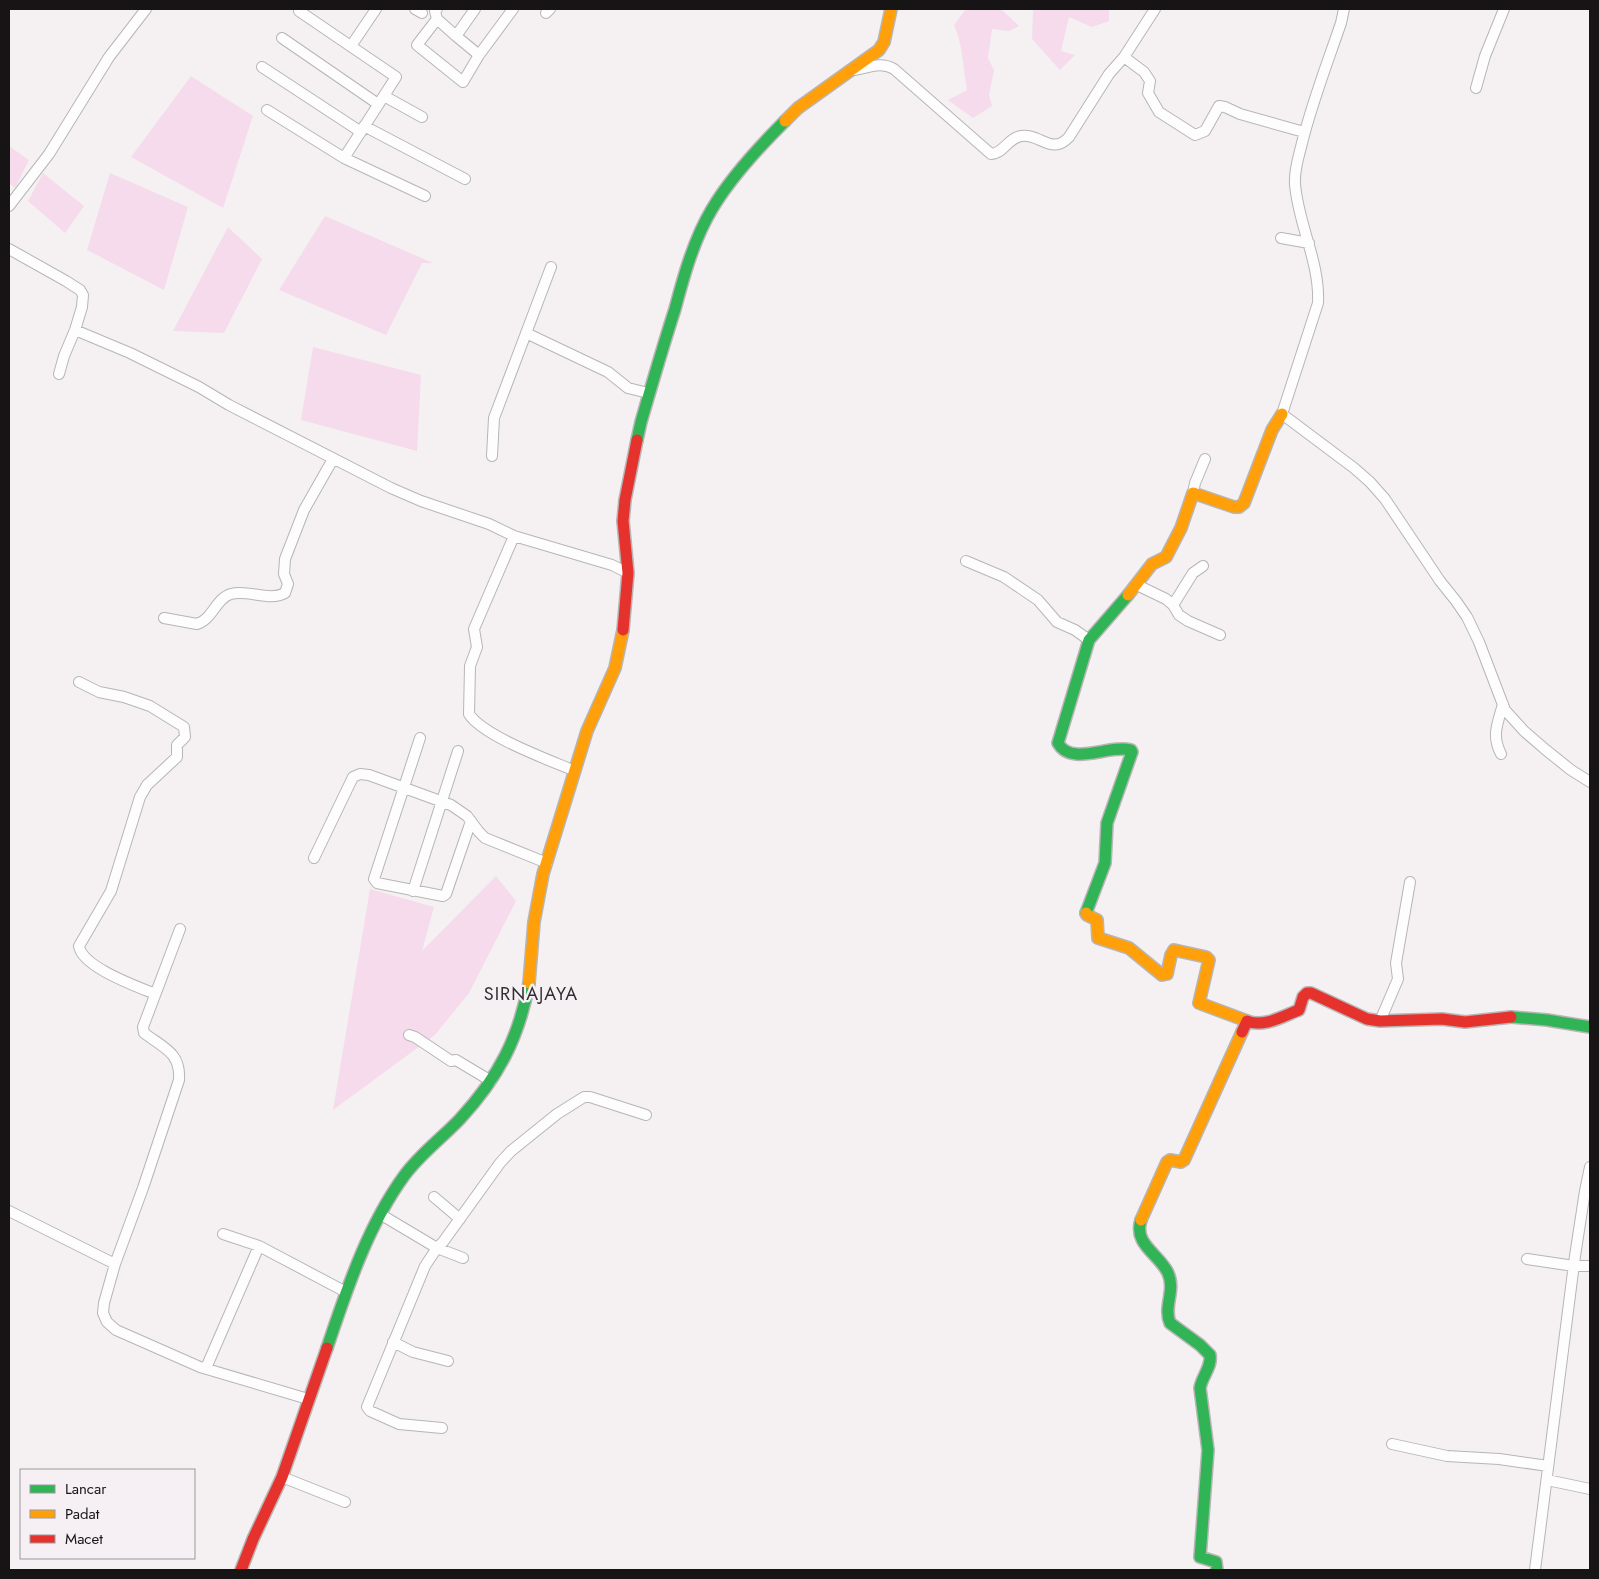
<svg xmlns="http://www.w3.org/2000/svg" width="1599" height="1579" font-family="Jost,sans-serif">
<rect width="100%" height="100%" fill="#f5f1f3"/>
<path fill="#f5dbeb" d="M966,9h35l18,17 -10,5 -17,-2 -4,29 6,12 -5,25 3,11 -19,12 -25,-18 19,-10c-4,-22 -4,-45 -13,-65z
M1033,9h76v12l-17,6 -23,-10 -8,34 14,4 -15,15 -28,-31z
M191,76l62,40 -30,92 -92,-51z
M9,146l20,14 -14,28 -6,-5z
M43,173l41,33 -19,27 -37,-32z
M110,173l78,34 -24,83 -77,-40z
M325,216l108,47h-11l-36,72 -107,-45z
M228,227l34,32 -38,74 -51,-2z
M313,347l108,28 -4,76 -116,-31z
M496,876l20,25 -47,92 -34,42 -102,75 37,-221 64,18 -12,44z"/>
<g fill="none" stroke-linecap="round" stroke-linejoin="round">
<defs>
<path id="street" d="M415,9l7,4
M437,9l-2,2 2,8 19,17 19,-27
M1344,9l-3,14c-14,41 -30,82 -40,124 -3,12 -7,24 -6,37 3,40 25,78 23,119l-36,111 72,54 16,14 15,17 55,82 16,20 11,16 12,25 26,68 19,21 22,19 25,20 19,12
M299,11l97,66 -52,81
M546,13l4,-4
M437,19l-20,26 46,37 16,-27
M456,36l23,19 34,-46
M282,38l96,66
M351,46l25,-37
M1124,57l20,15 6,9 -2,12 11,19 36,23 10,-4 14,-25 6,1 15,7 64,18
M262,67l99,65
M854,70c15,-2 26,-9 40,-1l97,85c12,0 17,-16 30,-18 19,-3 31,20 48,1l40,-63 15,-17 31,-48
M1476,88l9,-32 19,-47
M384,96l38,21
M267,110l77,48 81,38
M364,126l101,53
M9,206l40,-52 60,-97 37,-48
M1281,238l28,5
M9,249l57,32 14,9 3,5 -1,12 -7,23 -11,26 -5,18
M75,330l55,23 69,34 30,18 162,83 30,13 68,23 25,12 98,29 16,8
M526,333l82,39 20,16 20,5
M492,456l2,-38 57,-151
M1193,493l2,-10 10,-24
M514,536l-40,93 3,18 -7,19 -1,48c14,22 80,46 106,57
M966,561l38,16 34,23 19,22 18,8 14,10
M1137,585l29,14 7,6 6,10 9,6 32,14
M1173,605l20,-32 10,-7
M164,618l33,6c16,-5 19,-26 34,-30 17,-5 38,8 54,-1l3,-9 -4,-10 1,-15 19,-49 29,-51
M79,682l20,10 25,5 26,9 34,21 1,10 -8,8v12l-30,28 -7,12 -29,94 -32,55c3,21 57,40 76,48
M420,738l-46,141 3,4 5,1 61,12 3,-2 25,-73
M1501,754c-10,-19 -3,-31 2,-50
M314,858l39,-81 7,-3 9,1 82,30 16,11 12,16 6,6 62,25
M413,891l45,-140
M180,929l-37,98 1,6c20,15 37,20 35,47l-36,108 -28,76 -11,39 -1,10 4,9 9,8 84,37 108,32
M1380,1021l18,-42 -2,-16 14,-81
M409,1035l6,2 36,24 5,-1 35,21
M434,1197l26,22
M9,1211l106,53
M380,1214l57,34 6,-6 57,-79 11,-12 46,-37 27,-17h6l56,18
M223,1234l36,12 87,46
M1527,1259l47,7h16
M393,1342l20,10 35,9
M206,1368l53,-122
M442,1428l-43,-4 -29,-13 -3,-4 58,-141 12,-18 26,10
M1392,1444l55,12 52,3 49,7
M282,1477l63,25
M1547,1480l43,9
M1535,1570l40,-314 10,-65 5,-24"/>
<path id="fast" d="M637,440l4,-18c11,-38 22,-76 34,-113 9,-34 19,-70 37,-100 19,-32 47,-62 73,-88
M1086,913l19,-50 2,-40 25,-71 -1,-2c-22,-6 -60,17 -73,-7l31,-103 39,-45
M1511,1017l36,3 43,7
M1141,1220c-8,24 18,34 27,53 8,18 -5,33 2,50l30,22 10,10c2,12 -8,21 -10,33l8,62 -8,107 16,5 1,8
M327,1348c20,-59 40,-121 77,-172 16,-22 38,-38 56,-57 38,-41 59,-81 69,-136"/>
<path id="slow" d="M785,121l13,-13 81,-58 5,-8 7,-33
M1128,595l24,-31 14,-7 15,-29 12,-35 41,14h5l5,-4 28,-73 10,-16
M1086,913l1,2 10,5 1,18 31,10 33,27 5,-1 4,-19 3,-5 32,7 3,3 -10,43 48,18
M529,983l5,-61 9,-48 44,-143 28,-63 8,-38
M1141,1220l26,-58 3,-2 11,2 3,-2 58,-128"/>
<path id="jam" d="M623,630l5,-57 -5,-52 2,-21 12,-60
M1242,1032l5,-11c17,7 36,-5 52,-11l4,-13 4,-4h4l56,26 13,2 62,-2 23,3 46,-5
M241,1570l12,-31 29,-62 45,-129"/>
</defs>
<use href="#street" stroke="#b7b5b6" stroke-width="12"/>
<use href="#fast" stroke="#b7b5b6" stroke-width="14"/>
<use href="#slow" stroke="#b7b5b6" stroke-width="14"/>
<use href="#jam" stroke="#b7b5b6" stroke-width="14"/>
<use href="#street" stroke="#fefdfd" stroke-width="10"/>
<use href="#fast" stroke="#30b455" stroke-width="11"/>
<use href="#slow" stroke="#ff9f0a" stroke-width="11"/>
<use href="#jam" stroke="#e5322d" stroke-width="11"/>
</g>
<g text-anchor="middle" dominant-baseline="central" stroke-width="4.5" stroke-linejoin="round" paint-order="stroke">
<g font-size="18" letter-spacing="1" fill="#322e30" stroke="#f6f0f4">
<text x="531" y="994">SIRNAJAYA</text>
</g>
</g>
<rect width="1599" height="1579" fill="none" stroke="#161415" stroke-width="20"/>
<rect x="20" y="1469" width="175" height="90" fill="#f6f0f4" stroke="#9c989b"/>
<rect x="30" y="1485" width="25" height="8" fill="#30b455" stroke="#9c989b"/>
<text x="65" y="1494" font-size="15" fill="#161415">Lancar</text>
<rect x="30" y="1510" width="25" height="8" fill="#ff9f0a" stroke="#9c989b"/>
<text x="65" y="1519" font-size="15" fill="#161415">Padat</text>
<rect x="30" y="1535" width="25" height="8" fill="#e5322d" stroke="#9c989b"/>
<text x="65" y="1544" font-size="15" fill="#161415">Macet</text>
</svg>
